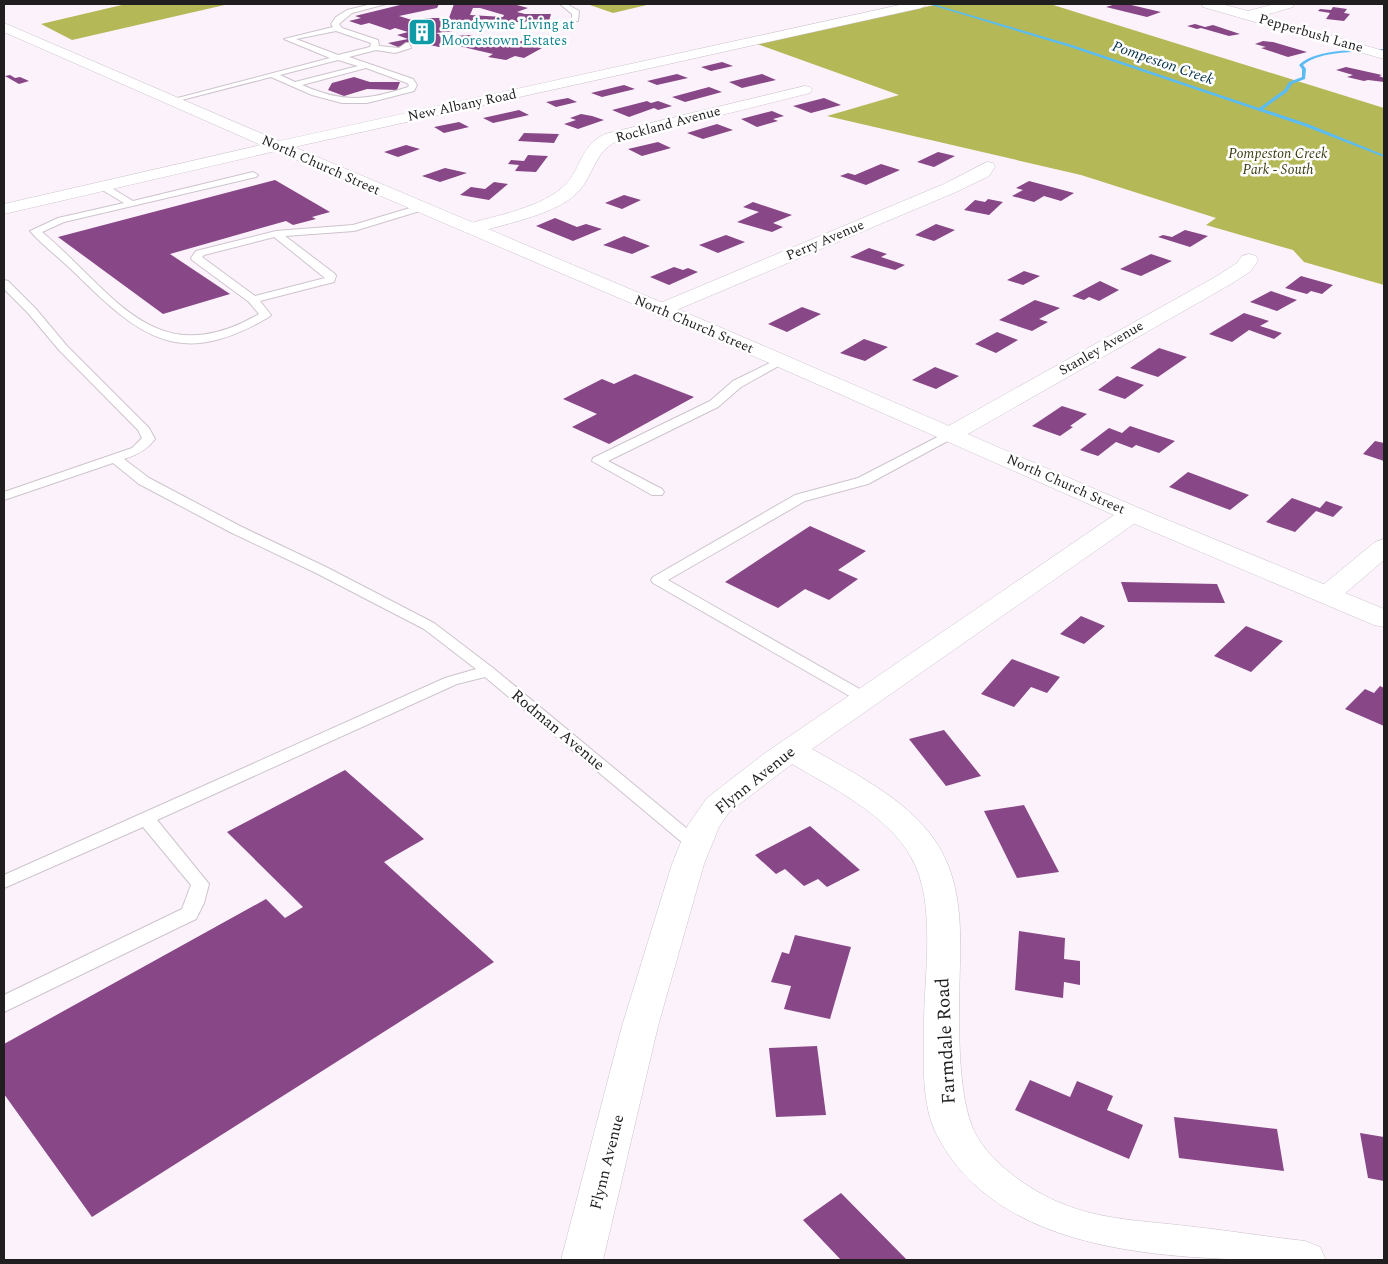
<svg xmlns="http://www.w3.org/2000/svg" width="1388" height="1264" font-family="Spectral,serif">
<rect width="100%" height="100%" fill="#fcf2fb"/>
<path fill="#b5b856" d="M126,4h103l-157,36 -31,-16z
M587,4h64l-38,9z
M939,4h111l334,104v177l-80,-23 -11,-12 -87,-25 10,-7 -135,-43 -254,-59 72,-21 -142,-51z"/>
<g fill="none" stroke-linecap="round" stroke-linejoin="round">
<path fill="#5bbcf4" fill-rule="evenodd" d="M928,4h5l139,41 187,63 25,-18 5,-8 13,-5v-8l-3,-4c17,-17 62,-15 85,-16v2c-22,1 -64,-1 -81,14l3,4 -1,10 -13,5 -5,8 -24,17 45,15 76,31v2l-80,-31 -234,-79z"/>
</g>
<path fill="#884786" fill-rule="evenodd" d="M404,4h35l-2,4 -38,8 29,9 3,-1 -12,-4 8,-2h22l5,-14h59l15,4 -11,4 8,2h26l-2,7 -71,2 -5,1 6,2 -15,4 -28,3 10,4 22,-2 47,9 6,-3 16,3 -6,3 11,1 -18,10 -9,-2 -9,4 -18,-3 5,-3 -43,-10 -11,3 -23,-5 -18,5 -10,-4 20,-4 -11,-4 11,-3 -13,-4 -5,2 -21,-7 -8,2 -12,-4 12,-3 -6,-2zM473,8h7l24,7 -1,2 -33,-2z
M1116,4h11l34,8 -14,5 -41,-10z
M1333,7l14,2 -3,4 6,1 -6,7 -18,-2 4,-6 -12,-2 2,-2 11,1z
M1195,24l10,3 8,-2 27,9 -11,2 -28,-8 -4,1 -10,-3z
M1263,41l10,1 34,10 -19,5 -27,-9 5,-1 -11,-3z
M722,62l11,4 -22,5 -10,-4z
M1346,67l36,8 -3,1 5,2v4l-16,-2 -4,1 -17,-4 6,-2 -17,-5z
M677,74l11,4 -31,7 -10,-4z
M762,74l14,6 -34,8 -13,-6z
M10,75l5,3 5,-1 9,4 -10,3 -14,-8z
M354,77l16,5h30l-3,8 -30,-1 -23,7 -16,-6 4,-7z
M624,85l11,4 -33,8 -11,-4z
M709,87l13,5 -37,10 -13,-5z
M568,98l9,4 -21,5 -10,-5z
M824,98l17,7 -30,8 -18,-7z
M647,101l4,2 7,-2 14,5 -14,4 -4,-2 -25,9 -17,-7z
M519,110l10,5 -36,8 -10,-5z
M772,111l12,5 -11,3 5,2 -21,6 -16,-8z
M581,114l11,2 12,4 -26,9 -14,-5 12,-4 -6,-2z
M459,122l10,5 -25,6 -10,-6z
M717,124l16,6 -30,9 -16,-6z
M524,133l35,1 -5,9 -36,-2z
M658,142l13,6 -29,8 -14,-7z
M406,145l14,4 -22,8 -14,-5z
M938,152l17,4 -21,11 -17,-5z
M528,155l20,1 -12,16 -21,-1 4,-6 -11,-1 3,-4 13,1z
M881,164l19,6 -34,15 -26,-9 8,-3 7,2z
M445,168l22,5 -27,9 -18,-6z
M275,180l55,32 -18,5 4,2 -23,6 -7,-4 -116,33 60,40 -67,20 -105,-77z
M1029,181l45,12 -13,8 -17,-5 -10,6 -22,-6 11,-6 -7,-2z
M494,182l14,2 -19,16 -29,-5 11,-8 14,2z
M624,195l17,5 -19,9 -17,-6z
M988,199l15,3 -14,13 -25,-5 11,-10 10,2z
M753,202l39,13 -19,8 10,4 -11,5 -35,-10 22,-10 -16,-5z
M555,218l22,9 9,-3 16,5 -29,12 -37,-15z
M936,224l19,6 -21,11 -19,-6z
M1185,230l23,6 -18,11 -32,-10 5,-2 9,2z
M726,235l19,7 -27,11 -19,-8z
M624,236l26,10 -18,8 -29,-9z
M869,248l18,6 -6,3 24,8 -10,5 -45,-13z
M1151,254l21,7 -31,15 -21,-7z
M674,267l9,3 5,-2 10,4 -29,13 -19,-8z
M1024,271l16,5 -17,9 -16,-5z
M1301,276l32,9 -11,9 -11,-3 -4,3 -22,-6z
M1100,281l19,9 -20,11 -10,-4 -5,3 -12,-4z
M1271,291l26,9 -20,11 -27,-9z
M1035,300l25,8 -21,11 9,3 -16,9 -33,-11z
M802,307l19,7 -34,18 -19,-8z
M1244,313l25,8 -9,5 22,7 -8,6 -25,-9 -17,12 -23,-8z
M997,332l21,8 -22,13 -21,-9z
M864,339l24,8 -23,14 -25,-8z
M1159,348l28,9 -29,20 -28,-9z
M935,367l24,9 -23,13 -24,-9z
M635,374l59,23 -85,47 -37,-17 25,-13 -34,-15 39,-20 12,5z
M1117,376l27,9 -19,14 -27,-9z
M1062,406l25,8 -17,12 3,1 -13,9 -28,-10z
M1130,426l45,15 -16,12 -23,-8 -4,3 -16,-6 -18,14 -18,-6 29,-22 13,5z
M1375,441l9,2v18l-21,-7z
M1188,472l61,23 -19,15 -61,-23z
M1292,498l28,10 6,-7 17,6 -10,10 -17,-6 -21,21 -29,-10z
M810,526l56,25 -28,19 20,9 -29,21 -24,-11 -27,19 -53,-26z
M1121,582l96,2 8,19 -97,-1z
M1081,616l24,10 -21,18 -24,-10z
M1246,626l37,15 -32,31 -37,-16z
M1012,659l48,18 -13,16 -16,-6 -17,20 -33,-13z
M1380,686l4,2v38l-39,-17 20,-20 9,4z
M944,730l37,46 -35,10 -37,-47z
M345,770l79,69 -40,23 110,100 -402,255 -88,-123v-50l262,-145 19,19 18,-11 -76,-75z
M1024,805l35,67 -42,6 -33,-67z
M810,826l50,44 -33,17 -9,-8 -14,7 -19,-17 -9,5 -21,-19z
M1019,931l46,7 -1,21 16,2v24l-16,-3 -1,16 -48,-8z
M795,935l56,12 -21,72 -46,-10 7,-23 -20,-4 11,-30 7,2z
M817,1046l9,69 -50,2 -7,-69z
M1030,1080l40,17 7,-16 36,15 -6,14 36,15 -14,34 -114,-49z
M1174,1117l103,12 7,42 -105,-13z
M1360,1133l24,4v44l-16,-3z
M841,1193l66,67h-66l-38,-40z"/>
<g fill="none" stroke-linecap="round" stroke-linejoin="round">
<defs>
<path id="lane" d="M372,4h14l-34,9 -13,11 3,4 36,12 1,6 20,2 7,-5h3l2,5 -16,5 -19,-3 -27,7 64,22 4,6 -3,6 -47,12h-25l-30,-8 -41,-18 -97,25 -4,-2 160,-42 -46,-19 49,-12 -2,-3 5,-7 11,-7zM336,31l35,12 -1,4 -32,8 -42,-16zM338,60l20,6 -63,16 -15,-7zM366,68l41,15 2,2 -1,2c-43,14 -64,16 -106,-2z
M560,4h7l12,7 -1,10h-6v-7z
M253,172l5,3 -2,2 -192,45 -22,10c72,60 112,143 217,82l-10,-12 -57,-42 -1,-2 5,-7 80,-20 77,-6 67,-20 5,3 -2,2 -69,21 -69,5 50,38 1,2 -2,6 -74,19 11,14 -2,2c-90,53 -129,20 -194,-44 -14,-14 -32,-27 -45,-42l28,-13 66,-15 -25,-15v-4h6l28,17zM274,237l51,41 -70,18 -53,-39 2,-2z
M4,280l4,1 28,28 31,37 82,82 6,11c-8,11 -18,16 -31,20l25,19 91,48 86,41 108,56 59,45 209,173 3,4 -3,4 -6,2 -6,-2 -205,-172 -28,7 -300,136 52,64 -5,19 -8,16 -192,93v-17l178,-86 9,-24 -48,-58 -139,61v-13l441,-197 31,-9 -52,-40 -108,-56 -86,-41 -91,-48 -26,-21 -109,37v-8l128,-44 10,-10 -4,-8 -79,-80 -31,-37 -24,-24z
M780,358l4,1 2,2 -2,2 -43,24 -23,20 -110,54 54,28 2,3 -2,3h-10l-60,-34 1,-3 117,-57 23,-20z
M951,430l4,1 2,3 -2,3 -87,47 -63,17 -137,79 204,116 2,3 -2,3h-12l-207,-119 -2,-3 2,-3 142,-82 63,-17z"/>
<path id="street" d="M1202,4h19l27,7 27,-7h19l-1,3 -31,9 122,35v8l-181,-52z
M805,86l5,1 2,3 -2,3 -193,48c-23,11 -23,34 -39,51 -21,22 -70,31 -99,40l-6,1 -6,-1 -3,-4 3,-4c29,-8 77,-17 99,-40 16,-17 14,-38 39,-50z
M987,162l6,1 2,4 -6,9 -33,16 -289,122 -7,2 -7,-2 -3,-4 3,-4 291,-122z
M1249,254l7,2 2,4 -7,11 -20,13 -272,155 -8,2 -8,-2 -3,-5 3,-5 274,-153 20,-13 5,-7z
M1132,507l9,2 3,5 -3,5 -329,230c45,26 97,51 126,96 22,36 23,77 22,118 -1,44 -4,123 12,163 13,34 58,65 91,78 39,16 83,17 124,22 40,4 79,11 118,15l15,6 6,13c-134,0 -329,4 -392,-131 -13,-31 -10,-71 -10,-104 0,-51 13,-123 -13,-168 -23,-42 -80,-70 -119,-93l-63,48 -10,15 -15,37 -46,162 -55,234h-42l61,-234 50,-162 16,-39 19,-27 58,-45 358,-244z
M1384,539v21l-48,41 -9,2 -9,-2 -4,-6 4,-6 57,-47z"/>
<path id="secondary" d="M904,4h23l-6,4 -627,139 428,181 419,181 243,100v18l-10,-2 -251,-106 -415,-183 -432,-185 -272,63v-10l257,-59 -257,-113v-9l275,118z"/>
</defs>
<use href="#lane" stroke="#cdc4cc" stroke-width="2"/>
<use href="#street" stroke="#cdc4cc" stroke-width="1"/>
<use href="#secondary" stroke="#cdc4cc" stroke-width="1"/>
<use href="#lane" fill="#fff" fill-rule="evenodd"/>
<use href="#street" fill="#fff" fill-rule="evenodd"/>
<use href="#secondary" fill="#fff" fill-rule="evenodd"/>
</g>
<defs>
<symbol id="building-square" viewBox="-11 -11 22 22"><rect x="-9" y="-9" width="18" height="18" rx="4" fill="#0f9aa8" stroke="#fff"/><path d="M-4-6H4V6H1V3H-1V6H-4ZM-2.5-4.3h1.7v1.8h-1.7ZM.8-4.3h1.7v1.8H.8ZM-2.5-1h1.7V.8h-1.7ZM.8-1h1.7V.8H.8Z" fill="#fff"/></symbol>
</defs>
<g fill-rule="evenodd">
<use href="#building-square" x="406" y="16" width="32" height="32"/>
</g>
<g text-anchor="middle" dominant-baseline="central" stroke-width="5" stroke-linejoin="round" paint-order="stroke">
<g font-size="14" fill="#0d838f" stroke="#fff" text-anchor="start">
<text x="441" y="24">Brandywine Living at<tspan x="441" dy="16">Moorestown Estates</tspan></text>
</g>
<g font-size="14" fill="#211e20" stroke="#fff">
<text transform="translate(1311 33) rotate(16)">Pepperbush Lane</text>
<text transform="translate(462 105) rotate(-12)">New Albany Road</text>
<text transform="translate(668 124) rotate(-15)">Rockland Avenue</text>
<text transform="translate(321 165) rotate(24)">North Church Street</text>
<text transform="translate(825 240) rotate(-23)">Perry Avenue</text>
<text transform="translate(694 324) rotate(23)">North Church Street</text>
<text transform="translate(1101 348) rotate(-30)">Stanley Avenue</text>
<text transform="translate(1066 484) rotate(24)">North Church Street</text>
</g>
<g font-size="14" font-style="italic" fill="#3c3d13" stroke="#fff">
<text x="1278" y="153">Pompeston Creek<tspan x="1278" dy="16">Park - South</tspan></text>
</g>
<g font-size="15" font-style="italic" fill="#032f45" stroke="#fff">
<text transform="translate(1163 63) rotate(19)">Pompeston Creek</text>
</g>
<g font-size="16" fill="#211e20" stroke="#fff">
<text transform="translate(558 730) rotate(40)">Rodman Avenue</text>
<text transform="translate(755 780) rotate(-39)">Flynn Avenue</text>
<text transform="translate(607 1162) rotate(-76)">Flynn Avenue</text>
</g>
<g font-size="19" fill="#211e20" stroke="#fff">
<text transform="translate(946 1041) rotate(-93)">Farmdale Road</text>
</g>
</g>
<rect width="1388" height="1264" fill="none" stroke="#211e20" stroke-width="10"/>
</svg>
